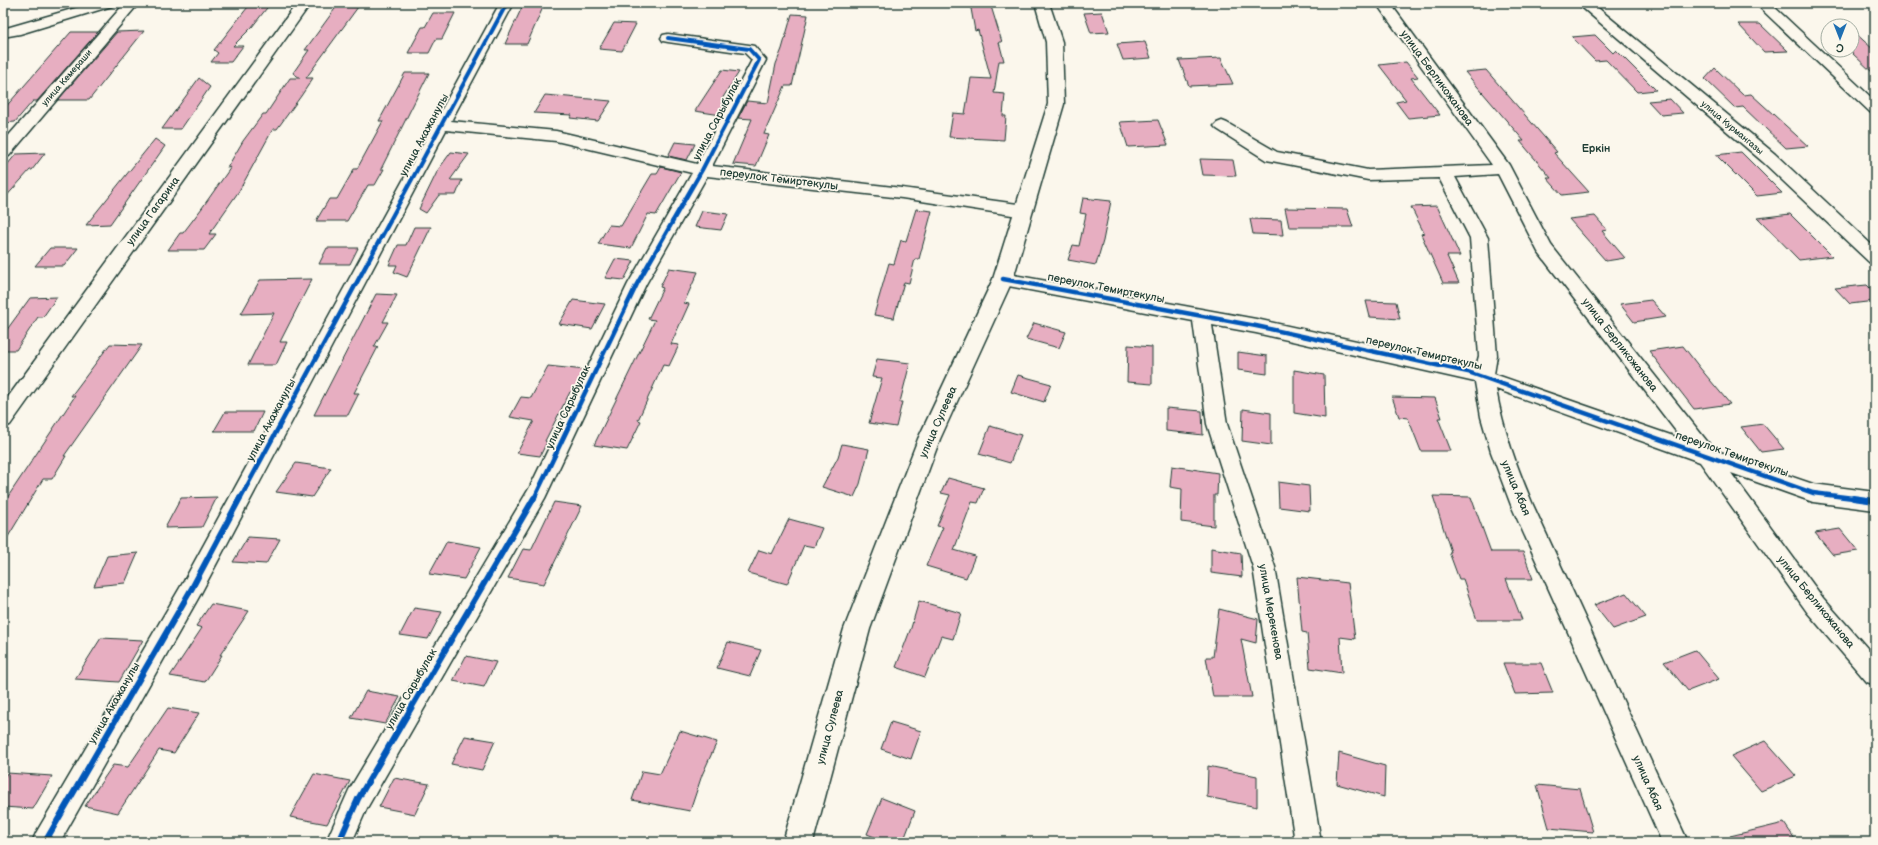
<svg xmlns="http://www.w3.org/2000/svg" width="1878" height="845" font-family="'Balsamiq Sans',sans-serif">
<rect width="100%" height="100%" fill="#fbf7ec"/>
<filter id="ink" filterUnits="userSpaceOnUse"><feTurbulence type="fractalNoise" baseFrequency=".025" numOctaves="2"/><feDisplacementMap in="SourceGraphic" scale="8" xChannelSelector="R" yChannelSelector="G"/><feConvolveMatrix kernelMatrix="1 2 1 2 8 2 1 2 1" color-interpolation-filters="sRGB"/></filter>
<g filter="url(#ink)">
<path fill="#e7aec1" stroke="#1f3d34" d="M251,3l19,1 -18,23 -19,19h10l-12,16h-20l7,-9 -4,-3z
M970,3h20l12,39h-3l5,19h-5l-5,32 11,1 -2,22h3l-2,24 -55,-3 4,-24 12,1 6,-36 20,1 -13,-49 -3,1z
M523,5h21l-17,39h-22z
M337,6l21,1 -52,71h7l-12,18 -24,33h-4l-34,62 -30,43h7l-12,16h-36l12,-17h3l19,-25 29,-41 -4,1 16,-27 20,-27h3l24,-36h10l-7,-5 16,-23h-4z
M1102,12l7,20 -18,1 -7,-20z
M433,13h22l-13,26h-6l-7,14h-21l14,-26h3z
M792,14l16,1 -16,71h-7l-21,48 5,1 -13,31 -23,-2 19,-45 -14,-1 9,-17 21,2 8,-39 6,-15z
M614,23l22,1 -14,27 -23,-2z
M1738,24h22l28,27 -24,1z
M1852,30l23,21v24l-23,-22z
M144,31l-55,69h-31l59,-68z
M71,32h27l-61,69h-4l-18,21 -12,1v-13z
M1595,35l18,18 3,-3 40,40 -19,2 -31,-32 -11,1 -23,-24z
M1145,42l6,16 -28,2 -6,-16z
M1221,58l12,26 -44,2 -10,-26z
M1406,62l12,15 -7,1 29,37 -32,3 -12,-16 10,-2 -27,-35z
M1715,68l28,27 8,-1 57,52 -22,2 -43,-41 -8,1 -30,-29z
M722,70l17,2 -17,27 7,1 -8,15 -26,-4z
M1486,70l71,82 -3,1 35,39 -27,3 -15,-17h4l-31,-37h4l-59,-69z
M405,73h24l-48,96h3l-9,16h-7l-21,36h-31l13,-22h8l17,-30h3l26,-48h-4z
M199,78l11,9 -29,42h-19z
M545,95l23,2 43,4 -13,20 -28,-3 2,-3 -38,-2z
M1670,99l13,14 -22,2 -13,-14z
M1158,120l10,25 -40,2 -8,-25z
M155,139l10,7 -55,78 -24,1z
M675,142l20,2 -8,16 -19,-4z
M451,152l18,2 -19,26h12l-6,15h-17l-13,18 -7,-4 19,-39z
M1741,152l41,41 -25,3 -41,-41z
M45,153l-13,17h-2l-27,30v-30l13,-16z
M1200,159l33,1 3,16 -33,-1z
M661,167l20,5 -25,43 -8,-1 -17,34 -33,-4 11,-19 12,1 31,-52h5z
M1083,198l28,3 -8,40 -7,24 -28,-5 5,-15 6,1 7,-32 -6,-1z
M1437,206l23,50h-13l12,27h-16l-22,-49 3,-1 -13,-26z
M1285,208l62,1 6,18h-64z
M916,209l16,2 -13,48h-4l-6,24 -5,-1 -10,36 -20,-3 15,-52 5,1 7,-24 5,1z
M702,211l26,3 -7,16 -26,-3z
M1790,214l42,42 -33,4 -41,-42z
M1595,216l12,14 -5,1 23,27 -19,3 -37,-42z
M1250,219l31,1 2,15 -30,-1z
M414,227h17l-24,50 -13,-5 3,-7h-8l9,-20h8z
M50,248h28l-14,18h-29z
M327,248h31l-8,16h-31z
M615,259l19,2 -10,19 -19,-2z
M669,268l29,4 -14,31 5,1 -18,40 8,1 -10,21 -6,-1 -25,55 3,1 -14,29 -33,-5 61,-125 -7,-1 15,-31 -3,-1z
M312,279l-32,63h7l-11,23h-28l26,-52 -33,1 19,-34z
M1867,285l8,8v8l-25,3 -15,-16z
M376,294l21,1 -14,27h5l-14,25h4l-24,46h5l-11,22h-34z
M57,297l-14,20h-5l-22,33h-13v-15l27,-37z
M573,300l32,4 -13,25 -33,-5z
M1651,300l15,17 -32,5 -14,-18z
M1366,301l30,1 4,17 -30,-2z
M1034,323l32,9 -7,16 -33,-9z
M110,344l32,1 -78,111h2l-14,23h-9l-40,66v-41l72,-108h-4z
M1128,345l24,2v37l-25,-2z
M1683,346l17,22 30,36 -36,5 -45,-58z
M1238,352l29,4v18l-29,-4z
M877,359l33,4 -10,39h2l-6,25 -27,-4 13,-45 -10,-1z
M548,366l37,4 -11,23 -4,-1 -25,49 2,1 -7,14 -23,-3 17,-32 -24,-4 11,-20 10,1z
M1294,370l30,5 1,43 -31,-5z
M1018,375l33,9 -7,18 -33,-10z
M1392,397l43,1 7,20h-4l13,33h-30l-13,-33 -9,-1z
M1166,408l36,3 1,24 -37,-4z
M1243,409l28,4v32l-29,-4z
M225,412h38l-9,19h-40z
M1763,424l21,25 -23,3 -20,-25z
M990,426l31,9 -11,28 -31,-9z
M842,444l27,5 -9,35 -6,13 -32,-10 16,-30z
M296,463l35,5 -19,29 -36,-5z
M1172,466l46,7 -1,22h-3v31l-33,-4 1,-33 -12,-2z
M948,478l36,10 -6,15 -6,-1 -18,48 21,6 -9,22 -40,-12 17,-39 -6,-1 13,-31 -9,-2z
M1278,482l31,4 1,25 -31,-4z
M1433,496l38,1 20,55h32l10,27h-27l16,41h-45l-14,-41h-4l-10,-27h2z
M217,497l-15,30 -37,1 16,-30z
M554,502l28,4 -38,78 -36,-6 15,-29 8,1z
M789,519l33,9 -8,19 -10,-2 -17,39 -39,-11 11,-23 13,4z
M1840,529l18,22 -25,4 -18,-22z
M248,537l32,2 -14,25 -33,-2z
M447,541l34,6 -17,32 -35,-5z
M1211,548l30,5 1,24 -31,-4z
M138,553l-13,30 -31,3 13,-30z
M1297,577l51,6 7,56 -15,-2 2,36 -32,-5 -3,-35 -5,-1z
M1626,593l20,24 -33,12 -19,-24z
M919,601l42,12 -8,26 -12,-3 -16,41 -29,-10 15,-39z
M211,604l38,7 -29,44h2l-17,27 -35,-6 32,-48 -6,-2z
M414,608l28,4 -14,27 -28,-4z
M1219,609l39,10 -2,24 -15,-4 11,58h-39l-7,-40h7z
M101,638l42,2 -24,42 -44,-3z
M728,642l33,8 -11,26 -33,-8z
M1695,650l24,29 -31,12 -24,-29z
M466,656l30,6 -12,25 -31,-6z
M1503,663h38l12,30 -38,1z
M366,691l34,6 -15,27 -34,-6z
M168,708l31,5 -25,40 -15,-3 -41,63 -33,-7 28,-41 15,2z
M891,722l30,9 -10,28 -30,-10z
M680,731l37,11 -15,33 -12,36 -58,-11 10,-29 18,3z
M465,736l30,5 -13,29 -31,-6z
M1765,741l31,35 -35,15 -30,-35z
M1339,753l46,13 -1,31 -47,-13z
M1208,766l49,10v31l-50,-10z
M7,773l45,3 -19,33 -30,-2v-27z
M314,774l36,7 -23,43 -37,-7z
M394,778l35,6 -14,30 -36,-7z
M1537,785l43,4 13,43 -44,-4z
M882,798l33,13 -12,31h-16l-20,-8z
M1784,823l13,19h-66l-1,-6z"/>
<g fill="none" stroke-linecap="round" stroke-linejoin="round">
<defs>
<path id="minor" d="M93,3h21l-2,3 -92,28 -17,3v-8z
M125,3h14l-130,153 -6,1v-15z
M297,3h14l-301,422 -7,2v-23z
M500,3h14l-63,118 105,10 141,33 55,-104 -7,-7 -77,-11 -5,-1 -2,-3 2,-3 5,-1 81,11 5,1 12,14 -54,106 190,22 122,17 6,2 2,4 -2,4 -6,2 -122,-19 -195,-22 -61,108 -101,214 -178,310 -15,34h-26l23,-52 181,-303 98,-203 64,-111 -136,-32 -110,-11 -246,465 -140,247h-28l4,-9 148,-252z
M1376,3h14l119,162 42,80 163,205 99,34 62,8v18l-62,-8 -82,-29 92,125 52,59v28l-8,-3 -60,-70 -107,-150 -204,-73c7,41 21,78 37,116l155,337h-26l-151,-337 -20,-53 -10,-35 -6,-35 -219,-49 -44,-8 15,99 48,143 46,275h-26l-42,-275 -46,-143 -14,-103 -190,-36 -6,-2 -3,-4 3,-4 6,-2 253,46 220,48 3,-11 -9,-118 -31,-60 -71,2 -96,-19 -6,-1 -49,-31 -3,-3 3,-3 5,-2 5,2 50,29 91,18 124,-5zM1498,174l40,78 144,187 -188,-65 3,-18 -9,-118 -33,-61z
M1577,3h15l183,151 100,94v16l-6,-2 -106,-100z
M1755,3h15l105,98v13l-5,-2z"/>
<path id="major" d="M1035,3h14l13,39 2,62 -51,175 -73,160 -70,190 -57,213h-30l61,-213 74,-190 75,-160 55,-175 -2,-62z"/>
</defs>
<use href="#minor" stroke="#1f3d34" stroke-width="3"/>
<use href="#major" stroke="#1f3d34" stroke-width="3"/>
<use href="#minor" fill="#fbf7ec" fill-rule="evenodd"/>
<use href="#major" fill="#fbf7ec" fill-rule="evenodd"/>
<defs>
<path id="cycleway-far2" d="M668,38l81,11 10,11 -57,110 -30,52
M389,222l118,-219"/>
<path id="cycleway-far1" d="M1003,279l253,47 212,46 345,121 48,6
M240,499l150,-278
M534,499l103,-215 36,-63"/>
<path id="cycleway" d="M1853,498l22,3
M45,842l147,-254 48,-90
M339,842l19,-43 176,-301"/>
</defs>
<use href="#cycleway-far2" stroke="#fbf7ec" stroke-width="6"/>
<use href="#cycleway-far1" stroke="#fbf7ec" stroke-width="7"/>
<use href="#cycleway" stroke="#fbf7ec" stroke-width="8"/>
<use href="#cycleway-far2" stroke="#0057b8" stroke-width="4"/>
<use href="#cycleway-far1" stroke="#0057b8" stroke-width="4.5"/>
<use href="#cycleway" stroke="#0057b8" stroke-width="6"/>
</g>
</g>
<g text-anchor="middle" dominant-baseline="central" stroke-width="3.5" stroke-linejoin="round" paint-order="stroke">
<g font-size="9" fill="#1f3d34" stroke="#fbf7ec">
<text transform="translate(67 78) rotate(-49)">улица Кемераши</text>
<text transform="translate(1732 128) rotate(40)">улица Курмангазы</text>
</g>
<g font-size="11" fill="#1f3d34" stroke="#fbf7ec">
<text transform="translate(1437 78) rotate(54)">улица Берликожанова</text>
<text transform="translate(717 119) rotate(-62)">улица Сарыбулак</text>
<text transform="translate(424 135) rotate(-62)">улица Акажанулы</text>
<text transform="translate(779 179) rotate(7)">переулок Темиртекулы</text>
<text transform="translate(153 211) rotate(-54)">улица Гагарина</text>
<text transform="translate(1106 288) rotate(11)">переулок Темиртекулы</text>
<text transform="translate(1620 345) rotate(52)">улица Берликожанова</text>
<text transform="translate(1424 353) rotate(13)">переулок Темиртекулы</text>
<text transform="translate(568 407) rotate(-65)">улица Сарыбулак</text>
<text transform="translate(271 420) rotate(-62)">улица Акажанулы</text>
<text transform="translate(938 422) rotate(-66)">улица Сулеева</text>
<text transform="translate(1732 454) rotate(19)">переулок Темиртекулы</text>
<text transform="translate(1516 488) rotate(67)">улица Абая</text>
<text transform="translate(1816 602) rotate(51)">улица Берликожанова</text>
<text transform="translate(1271 612) rotate(80)">улица Мерекенова</text>
<text transform="translate(411 689) rotate(-60)">улица Сарыбулак</text>
<text transform="translate(114 703) rotate(-60)">улица Акажанулы</text>
<text transform="translate(830 727) rotate(-75)">улица Сулеева</text>
<text transform="translate(1648 783) rotate(66)">улица Абая</text>
</g>
<g font-size="11" font-weight="bold" fill="#1f3d34" stroke="#fbf7ec">
<text x="1596" y="148">Еркін</text>
</g>
</g>
<rect width="1878" height="845" fill="none" stroke="#fbf7ec" stroke-width="16"/>
<rect x="8" y="8" width="1862" height="829" fill="none" stroke="#1f3d34" stroke-width="1.5" filter="url(#ink)"/>
<g transform="translate(1840 38) rotate(180)"><circle r="19" fill="#fbf7ec" stroke="#a3ada2"/>
<path d="M0-3L7 15L0 10L-7 15Z" fill="#1f6fb2"/>
<text y="-6" font-size="11" font-weight="bold" text-anchor="middle" fill="#1f3d34">С</text>
</g>
</svg>
